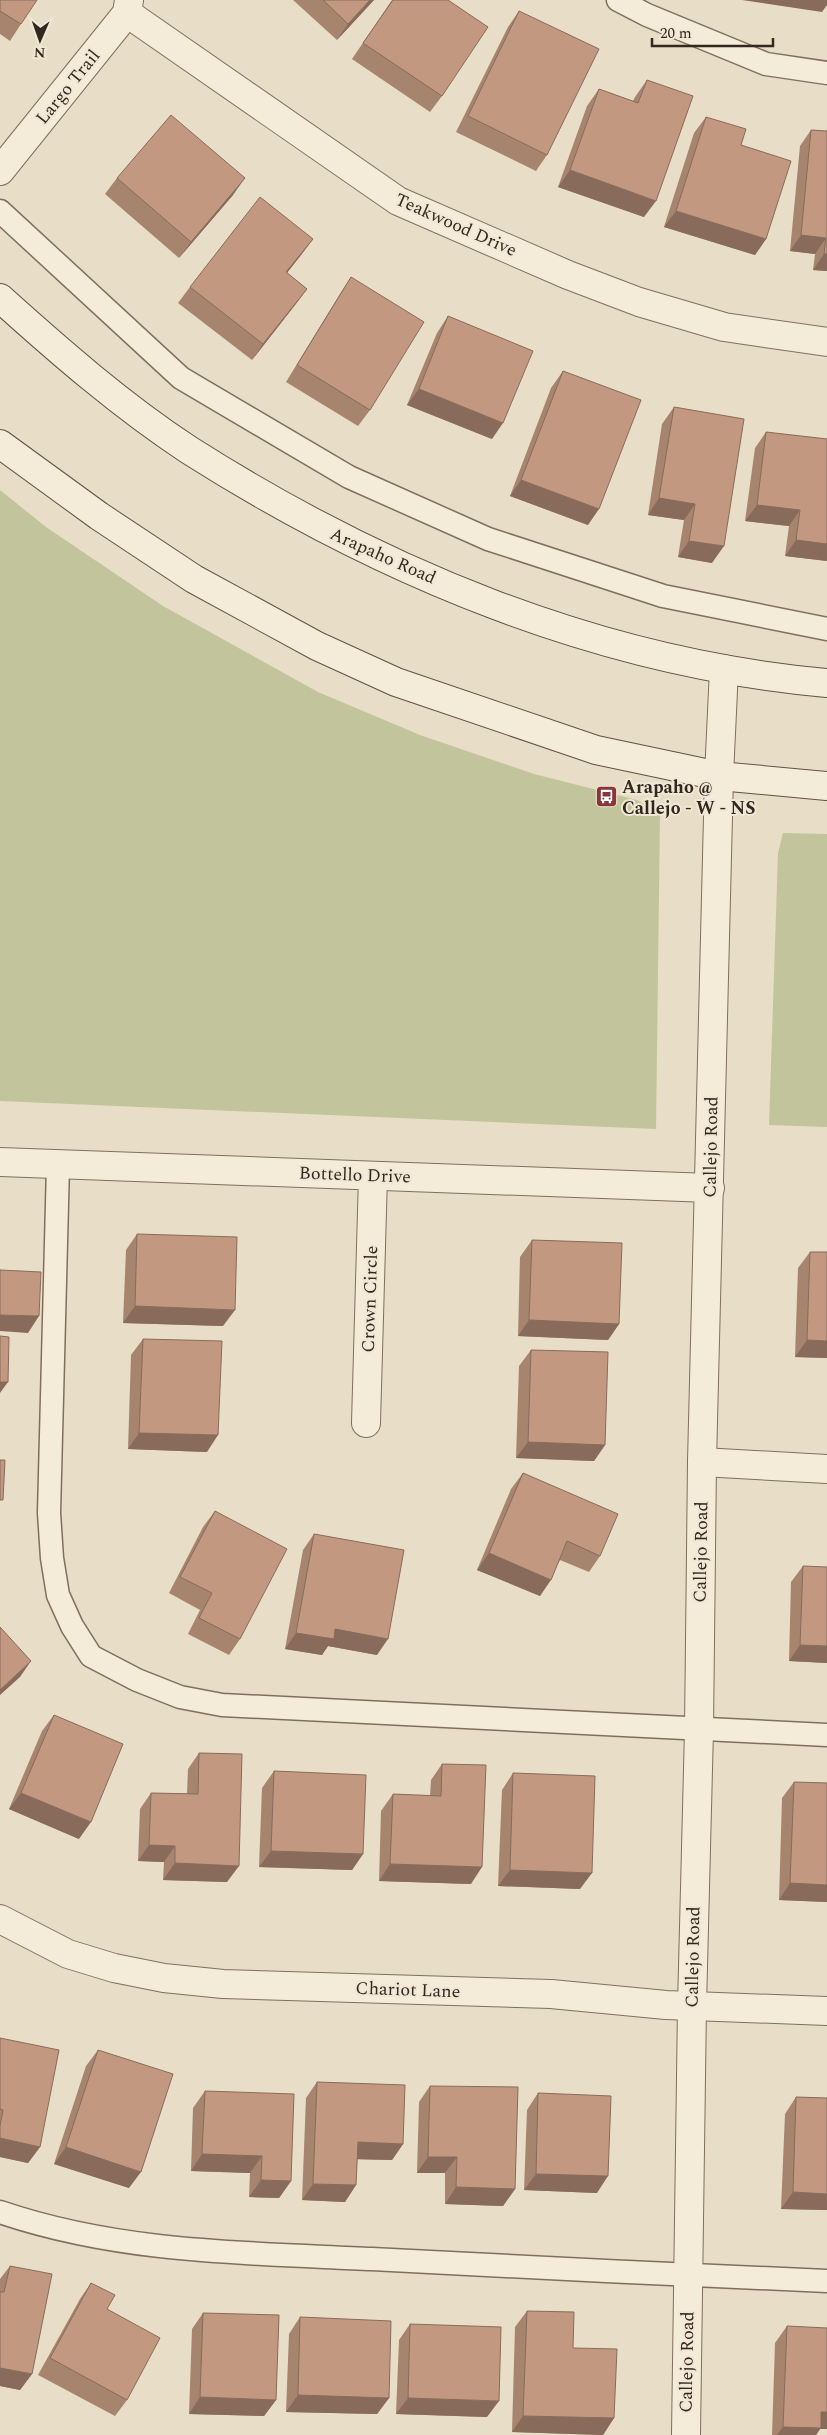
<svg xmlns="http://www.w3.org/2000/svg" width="827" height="2435" font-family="Spectral,serif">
<rect width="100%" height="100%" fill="#e8ddc6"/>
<path fill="#c2c59b" d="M0,490l46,37 117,79 155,86 102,43 114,39 103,26 23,14 -4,315 -656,-28z
M783,833l44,1v293l-58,-2 9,-272z"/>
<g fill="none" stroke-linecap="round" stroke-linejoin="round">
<defs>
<path id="service" d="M618,0l29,15 119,49 61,9
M0,211l181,167 168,99 139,62 175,57 164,33
M58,1165l-9,348 3,45 6,37 14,31 19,30 46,24 43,17 42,8 605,30
M0,2212c120,41 246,41 372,47 152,8 303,16 455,22"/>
<path id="minor" d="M127,13l271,188 170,74 71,27 85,25 103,15
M0,171l127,-158 2,-13
M0,1162l710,26
M366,1423l7,-247
M702,1462l125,7
M0,1919l68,35 46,14 50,10 59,6 328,10 115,11 161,6"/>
<path id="tertiary" d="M686,2435l6,-429 7,-276 3,-268 17,-686 5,-107"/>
<path id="secondary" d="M0,298c60,54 122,108 189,152 192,122 410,213 638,233
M0,444l99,72 95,63 123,67 79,36 200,68 123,26 108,10"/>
</defs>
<use href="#service" stroke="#816f5e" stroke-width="25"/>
<use href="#minor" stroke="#816f5e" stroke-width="30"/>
<use href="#tertiary" stroke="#816f5e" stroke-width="30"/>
<use href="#secondary" stroke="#635141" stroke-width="30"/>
<use href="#service" stroke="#f4ebd8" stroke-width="22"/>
<use href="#minor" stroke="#f4ebd8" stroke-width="28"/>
<use href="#tertiary" stroke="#f4ebd8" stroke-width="28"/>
<use href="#secondary" stroke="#f4ebd8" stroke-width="28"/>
</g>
<path fill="#a7846e" d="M0,0l21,24 -11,17 -10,-7z
M293,0h81l-37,40z
M392,0l50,96 -12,16 -78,-53z
M519,11l28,144 -11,16 -80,-39 52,-105z
M647,80l-3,137 -86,-30 29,-81 12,-17 34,12 2,-4z
M706,117l35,28 25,94 -11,16 -91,-28 30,-94z
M811,130l16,1v140l-14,-1 2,-16 -25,-3 10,-105z
M117,178l116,17 -54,63 -74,-64z
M313,239l-12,16 -14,18 20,16 -12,16 -43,55 -74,-57 12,-16z
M351,277l19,133 -12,16 -72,-44 54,-88z
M448,316l44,123 -85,-34 30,-72z
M563,371l25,154 -78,-29 41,-108z
M674,407l38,156 -34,-6 6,-37 -36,-5 14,-91z
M766,432l61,7v122l-42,-5 4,-30 -44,-5 10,-73z
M137,1234l86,92 -100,-3 3,-73z
M532,1240l87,84 -11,16 -90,-4 2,-79z
M810,1252h17v106l-32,-1 3,-89z
M143,1339l64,113 -79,-3 3,-94z
M531,1350l74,95 -11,16 -78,-3 3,-92z
M523,1473l77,83 -11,16 -29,-12 -20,36 -63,-26 34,-81z
M215,1511l25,128 -11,16 -41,-21 12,-24 -31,-17 34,-66z
M314,1534l63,121 -49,-9 -6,9 -37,-6 18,-99z
M803,1566l24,97 -38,-2 2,-79z
M54,1715l25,124 -70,-30 33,-78z
M199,1753l28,129 -64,-2 1,-18 -26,-1 2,-52 11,-16 36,1 1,-25z
M442,1764l29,120 -92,-3 2,-70 12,-17 37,2 1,-16z
M274,1771l89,83 -11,16 -93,-3 3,-79z
M513,1773l67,116 -82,-3 4,-96z
M794,1782l33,1v119l-48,-2 3,-102z
M0,2038l40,109 -12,16 -28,-6z
M98,2050l31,138 -75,-24 32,-98z
M317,2082l86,62 -11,16 -35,-1 -1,26 -11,17 -43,-2 4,-102z
M430,2086l85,103 -12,17 -58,-2v-31h-28l2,-71z
M205,2091l86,90 -12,17 -30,-1 1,-24 -59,-2 2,-63z
M538,2093l59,100 -73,-3 3,-80z
M796,2097l31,1v112l-46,-1 4,-95z
M10,2266l22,108 -12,16 -20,-4v-107z
M91,2283l16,26 20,91 -12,16 -77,-41 42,-76z
M527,2311l46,37 41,70 -11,17 -91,-3 3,-105z
M203,2313l73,87 -12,16 -75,-2 3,-85z
M300,2317l89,81 -12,16 -91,-2 3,-78z
M410,2324l77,93 -91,-3 3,-74z
M787,2326l33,103 -4,6h-44l3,-92z"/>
<path fill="#886b5a" d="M370,0h4l-37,40 11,-16z
M742,0h85v5l-5,7z
M570,170l86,31 -12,16 -86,-30z
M245,178l-12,17 -54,63 12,-16z
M676,211l90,28 -11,16 -91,-28z
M801,235l25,3 -11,16 -25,-3z
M313,239l-12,16 -27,34 12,-17z
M824,254h3v17l-14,-1z
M307,289l-12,16 -43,55 11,-16z
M419,389l84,34 -11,16 -85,-34z
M521,480l78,29 -11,16 -78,-29z
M659,498l36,6 -11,16 -36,-5z
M757,505l43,5 -11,16 -44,-5z
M796,540l31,4v17l-42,-5z
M689,541l35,5 -12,17 -34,-6z
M135,1306l100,4 -12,16 -100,-3z
M0,1315l39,1 -11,17 -28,-2z
M529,1320l90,4 -11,16 -90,-4z
M807,1340l20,1v17l-32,-1z
M0,1382h8l-8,11z
M139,1433l79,2 -11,17 -79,-3z
M528,1442l77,3 -11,16 -78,-3z
M489,1553l62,27 -11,16 -63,-26z
M335,1629l53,10 -11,16 -49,-9 -6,9 -37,-6 11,-16z
M800,1645l27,1v17l-38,-2z
M31,1661l-11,16 -20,18v-5z
M21,1793l70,29 -12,17 -70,-30z
M149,1845l26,1 -11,16 -26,-1z
M271,1851l92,3 -11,16 -93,-3z
M175,1863l64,3 -12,16 -64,-2z
M390,1864l92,3 -11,17 -92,-3z
M510,1870l82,3 -12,16 -82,-3z
M790,1883l37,2v17l-48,-2z
M0,2138l40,9 -12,16 -28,-6z
M358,2142l45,2 -11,16 -46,-1z
M66,2147l75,25 -12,16 -75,-24z
M202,2154l60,2 -12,17 -59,-2z
M428,2157h29l-12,16h-28z
M536,2174l72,2 -11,17 -73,-3z
M261,2180l30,1 -12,17 -30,-1z
M313,2184l43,1 -11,17 -43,-2z
M456,2187l59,2 -12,17 -58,-2z
M793,2192l34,2v16l-46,-1z
M0,2368l32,6 -12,16 -20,-4z
M298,2395l91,3 -12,16 -91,-2z
M200,2397l76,3 -12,16 -75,-2z
M408,2398l91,3 -12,16 -91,-3z
M821,2412h6v17h-7l-4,6h-39l6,-8z
M523,2416l91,2 -11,17 -91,-3z"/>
<path fill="#c29980" stroke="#886b5a" d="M0,0h37l-16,24 -21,-13z
M323,0h47l-22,24z
M393,0h55l40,27 -46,69 -79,-53z
M519,11l80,38 -52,106 -79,-39z
M647,80l46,16 -37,105 -86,-31 29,-81 39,14z
M171,115l74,63 -54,64 -74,-64z
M706,117l40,12 -5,16 50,16 -25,78 -90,-28z
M811,130l16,1v123h-3l2,-16 -25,-3z
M260,197l53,42 -27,33 21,17 -44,55 -73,-57z
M351,277l73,45 -54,88 -73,-45z
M448,316l85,35 -30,72 -84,-34z
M563,371l78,29 -42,109 -78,-29z
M674,407l70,12 -20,127 -35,-5 6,-37 -36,-6z
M766,432l61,7v105l-31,-4 4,-30 -43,-5z
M137,1234l100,3 -2,73 -100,-4z
M532,1240l90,3 -3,81 -90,-4z
M810,1252h17v89l-20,-1z
M0,1270l41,2 -2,44 -39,-1z
M0,1336l9,1 -1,45h-8z
M143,1339l79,2 -4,94 -79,-2z
M531,1350l77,2 -3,93 -77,-3z
M0,1460h5l-2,40h-3z
M523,1473l95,41 -18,42 -33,-15 -16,39 -62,-27z
M215,1511l72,38 -47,90 -41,-21 13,-25 -32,-16z
M314,1534l90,16 -16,89 -53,-10 -1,10 -38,-6z
M803,1566l24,1v79l-27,-1z
M0,1627l31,34 -31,29z
M54,1715l69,29 -32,78 -70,-29z
M199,1753l43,1 -3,112 -64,-3v-17l-26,-1 2,-52 47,1z
M442,1764l44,1 -4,102 -92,-3 3,-70 48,2z
M274,1771l92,4 -3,79 -92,-3z
M513,1773l82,3 -3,97 -82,-3z
M794,1782l33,1v102l-37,-2z
M0,2038l59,12 -19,97 -40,-9v-12l3,-16 -3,-1z
M98,2050l75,24 -32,98 -75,-25z
M317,2082l88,3 -2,59 -45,-2 -2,43 -43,-1z
M430,2086l88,1 -3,102 -59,-2 1,-30h-29z
M205,2091l89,3 -3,87 -30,-1 1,-24 -60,-2z
M538,2093l73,3 -3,80 -72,-2z
M796,2097l31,1v96l-34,-2z
M10,2266l42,8 -20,100 -32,-6v-76h4z
M91,2283l24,12 -8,14 53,29 -33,62 -77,-42z
M527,2311l47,1 -1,36 44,1 -3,69 -91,-2z
M203,2313l76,2 -3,85 -76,-3z
M300,2317l91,4 -2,77 -91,-3z
M410,2324l91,3 -2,74 -91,-3z
M787,2326l40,2v84h-6v16l-38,-1z"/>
<defs>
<symbol id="bus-square" viewBox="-11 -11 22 22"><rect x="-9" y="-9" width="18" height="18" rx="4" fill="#893539" stroke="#f1e7d4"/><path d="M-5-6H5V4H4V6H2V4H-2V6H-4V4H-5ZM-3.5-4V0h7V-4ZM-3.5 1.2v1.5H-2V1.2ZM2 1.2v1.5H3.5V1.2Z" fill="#fff"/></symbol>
</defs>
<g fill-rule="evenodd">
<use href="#bus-square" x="594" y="784" width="25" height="25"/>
</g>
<g text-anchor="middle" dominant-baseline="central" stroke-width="4" stroke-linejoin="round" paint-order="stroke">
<g font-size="18" fill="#332820" stroke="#f1e7d4">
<text transform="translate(68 87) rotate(-51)">Largo Trail</text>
<text transform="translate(456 225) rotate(24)">Teakwood Drive</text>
<text transform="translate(383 556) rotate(24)">Arapaho Road</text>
<text transform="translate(711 1147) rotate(-89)">Callejo Road</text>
<text transform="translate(355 1175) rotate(2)">Bottello Drive</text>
<text transform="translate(370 1299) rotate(-88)">Crown Circle</text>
<text transform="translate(701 1552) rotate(-89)">Callejo Road</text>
<text transform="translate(693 1957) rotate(-89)">Callejo Road</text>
<text transform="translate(408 1990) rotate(2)">Chariot Lane</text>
<text transform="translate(687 2362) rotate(-89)">Callejo Road</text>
</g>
<g font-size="18" font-weight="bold" fill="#332820" stroke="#f1e7d4" text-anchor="start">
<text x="622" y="787">Arapaho @<tspan x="622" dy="21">Callejo - W - NS</tspan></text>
</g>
</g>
<g transform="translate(40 40) rotate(182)" stroke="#f1e7d4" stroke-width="4" paint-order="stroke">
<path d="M0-4L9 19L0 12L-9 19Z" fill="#332820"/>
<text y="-8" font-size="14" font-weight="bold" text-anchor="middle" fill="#332820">N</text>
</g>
<path d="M652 38v8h121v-8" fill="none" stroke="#332820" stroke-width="2.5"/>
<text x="660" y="38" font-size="15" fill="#332820" stroke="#f1e7d4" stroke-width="4" paint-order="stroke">20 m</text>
</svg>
